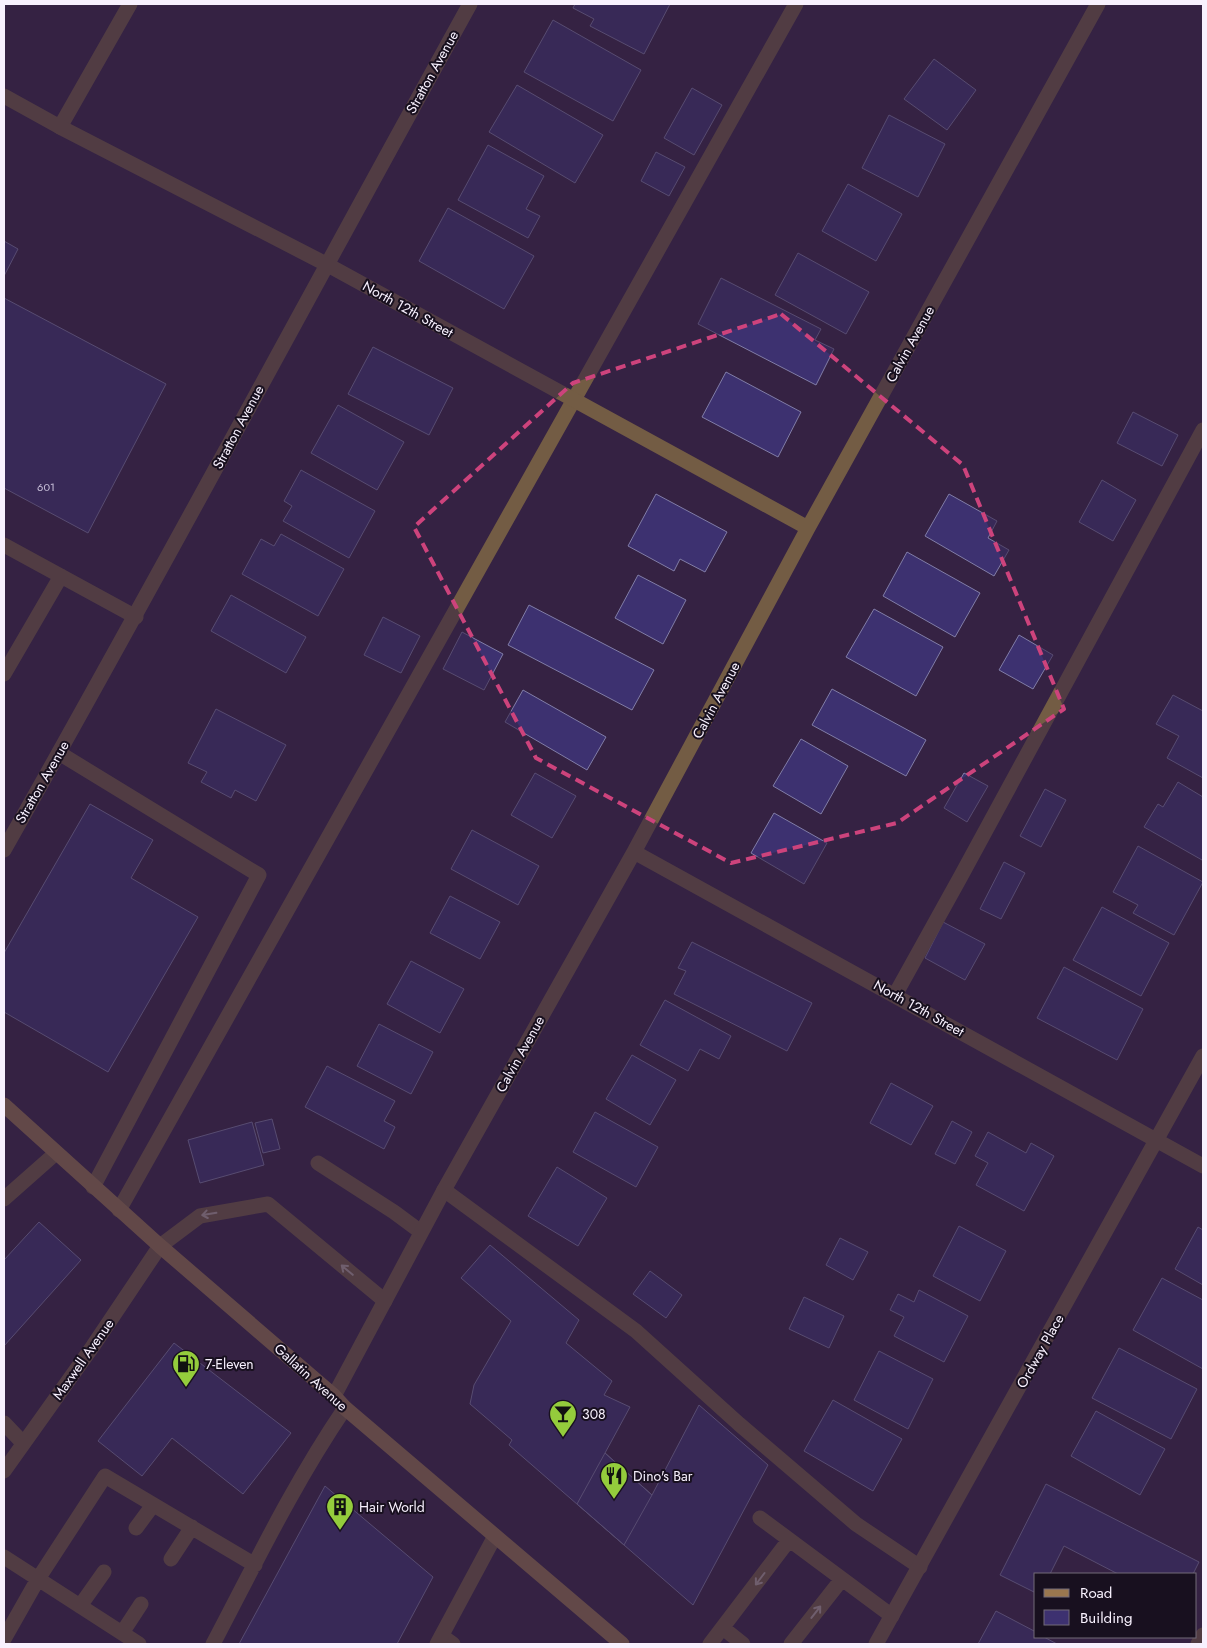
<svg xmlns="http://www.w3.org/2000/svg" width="1207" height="1648" font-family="Jost,sans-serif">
<rect width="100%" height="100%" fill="#352243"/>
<path fill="#3d3170" stroke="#817da7" d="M575,4h95l-26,50 -54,-28 4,-7 -21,-11z
M553,20l88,50 -28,51 -89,-49z
M934,59l42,31 -29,40 -43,-31z
M517,85l86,50 -28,48 -86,-51z
M692,88l30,17 -28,50 -30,-17z
M889,115l56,29 -27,53 -56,-29z
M488,145l56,31 -18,33 14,7 -12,22 -70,-38z
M656,152l29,15 -16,29 -28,-15z
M848,184l54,30 -26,47 -54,-30z
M448,208l86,48 -30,53 -85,-48z
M4,241l14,8 -14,27z
M798,253l71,39 -23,42 -71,-39z
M721,278l100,51 -6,11 19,9 -18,36 -118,-61z
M4,298l162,86 -78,149 -84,-45z
M373,347l80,41 -24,47 -81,-41z
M726,372l75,40 -23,45 -76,-40z
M338,405l66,37 -27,48 -66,-37z
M1133,412l45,23 -16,31 -45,-23z
M301,470l74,41 -26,47 -66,-37 9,-15 -8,-5z
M1102,480l34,20 -23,41 -34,-19z
M656,494l71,38 -22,40 -25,-13 -6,12 -46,-25z
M949,494l48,27 -9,17 21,12 -15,26 -69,-40z
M281,534l63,35 -26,47 -76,-42 19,-35 13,7z
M907,552l73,41 -25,44 -72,-41z
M638,575l48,25 -23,44 -48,-26z
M231,595l75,42 -20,36 -75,-42z
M529,605l125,65 -22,40 -124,-65z
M874,609l69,38 -27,49 -70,-39z
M383,617l37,19 -19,37 -37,-18z
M462,632l41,22 -19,36 -41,-21z
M1019,635l34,20 -20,34 -34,-19z
M832,689l94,51 -20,36 -94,-51z
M523,690l83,47 -19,33 -82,-48z
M1173,695l30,16v67l-36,-20 12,-22 -23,-12z
M216,709l70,36 -30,56 -21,-11 -4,8 -30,-16 6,-10 -19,-9z
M801,739l47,27 -27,48 -48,-28z
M535,773l41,23 -24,42 -41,-23z
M964,773l24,13 -21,36 -23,-14z
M1178,782l25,15v60l-1,3 -58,-33 14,-23 5,3z
M1045,789l21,11 -25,47 -21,-11z
M90,804l63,36 -22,38 67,39 -90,155 -104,-60v-59z
M774,813l53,30 -23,41 -53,-31z
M472,830l67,36 -21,39 -67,-36z
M1138,846l65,36 -29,53 -41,-22 5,-8 -25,-13z
M1004,862l21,11 -24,46 -21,-10z
M450,896l50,26 -20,37 -50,-26z
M1102,907l67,36 -28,53 -68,-36z
M943,922l42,22 -20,36 -40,-22z
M692,942l120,61 -25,48 -113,-57 12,-23 -8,-3z
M411,961l53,28 -24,44 -53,-29z
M1064,967l79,42 -26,51 -80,-42z
M665,1000l66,36 -12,23 -19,-10 -12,22 -48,-26z
M379,1024l54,28 -22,42 -54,-28z
M632,1055l44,25 -26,45 -44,-26z
M327,1066l68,35 -11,20 11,6 -11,22 -79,-42z
M891,1083l42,23 -22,39 -41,-22z
M595,1112l63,35 -22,40 -63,-35z
M272,1119l8,30 -17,4 -8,-30z
M952,1121l20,11 -17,32 -20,-10z
M252,1122l12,43 -64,18 -12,-43z
M988,1132l38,21 5,-10 23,13 -30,55 -48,-26 12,-22 -13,-7z
M557,1167l50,31 -29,48 -50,-30z
M39,1222l42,38 -77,86v-86z
M959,1226l47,25 -26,50 -47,-25z
M1198,1227l5,3v55l-28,-16z
M840,1238l28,14 -15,28 -27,-15z
M490,1245l89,75 -13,23 46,38 -8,14 26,12 -25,46 47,42 47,-90 69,60 -75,140 -184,-160 3,-5 -42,-36 4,-19 37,-64 -50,-43z
M650,1271l32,24 -16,23 -33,-24z
M1162,1278l41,22v69l-70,-39z
M919,1290l49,26 -24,46 -50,-26 10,-19 -14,-7 8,-16 16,8z
M804,1297l40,19 -15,32 -40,-19z
M174,1343l117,90 -48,61 -71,-56 -30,38 -44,-35z
M1119,1348l78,41 -26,50 -79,-41z
M879,1351l54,28 -25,50 -54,-29z
M833,1400l69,39 -29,52 -69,-40z
M1096,1411l69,38 -25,46 -69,-39z
M605,1453l47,42 -28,50 -47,-41z
M1046,1484l153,78 -6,12h-75l-54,-28 -14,28h-14v19l-36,-18z
M325,1486l108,91 -36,67h-158z
M996,1611l40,21v5h8l13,7h-79z"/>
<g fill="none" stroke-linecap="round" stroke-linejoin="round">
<path stroke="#735c44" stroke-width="15" d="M60,127l70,-123
M4,545l132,72
M4,674l57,-98
M59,753l200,122 -166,312
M895,995l66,-119 242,-446
M318,1163l76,49 27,20
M444,1190l192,141 103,93 117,100 64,43
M4,1199l52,-46
M119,1210l677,-1206
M160,1246l40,-30 68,-12 117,97
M4,1423l19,20
M760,1518l132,98
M136,1528l17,-23
M4,1557l135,87
M171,1559l21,-32
M80,1606l24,-34
M723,1628l20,16
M122,1633l19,-29
M442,1636l11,8
M4,1639l34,-60 67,-103 150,89
M213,1644c42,-80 81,-161 132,-236
M710,1644l79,-104
M791,1644l51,-65
M1198,1644l5,-9"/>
<path stroke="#735c44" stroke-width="15" d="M4,96l56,31 266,137 482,264
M4,850c159,-280 310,-564 466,-846
M634,852l569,314
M334,1396l110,-206 190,-338 174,-324 290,-524
M4,1471l89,-125 67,-100
M437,1644l58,-108
M876,1644l327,-588"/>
<path stroke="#9a774f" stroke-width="15" d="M4,1105l156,141 174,150 11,12 277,236"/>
</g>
<defs><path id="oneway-shaft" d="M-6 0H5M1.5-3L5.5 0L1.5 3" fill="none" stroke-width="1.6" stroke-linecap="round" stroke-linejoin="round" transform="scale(1.25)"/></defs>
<g stroke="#b6a6a1">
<use href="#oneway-shaft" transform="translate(209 1214) rotate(171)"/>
<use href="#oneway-shaft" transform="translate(347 1270) rotate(-140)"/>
<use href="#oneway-shaft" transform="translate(760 1579) rotate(127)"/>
<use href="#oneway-shaft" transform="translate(816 1612) rotate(-52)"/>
</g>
<path d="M0 0H1207V1648H0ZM781,314l182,151 101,244 -167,114 -166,40 -195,-105 -122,-231 159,-144z" fill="#352243" fill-opacity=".55" fill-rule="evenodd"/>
<path fill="none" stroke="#cd437c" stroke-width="4" stroke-dasharray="10 6" stroke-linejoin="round" d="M781,314l182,151 101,244 -167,114 -166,40 -195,-105 -122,-231 159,-144z"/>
<defs>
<symbol id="fuel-pin" viewBox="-11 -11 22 30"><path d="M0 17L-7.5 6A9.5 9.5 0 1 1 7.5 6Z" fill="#94cc3c" stroke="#18101f"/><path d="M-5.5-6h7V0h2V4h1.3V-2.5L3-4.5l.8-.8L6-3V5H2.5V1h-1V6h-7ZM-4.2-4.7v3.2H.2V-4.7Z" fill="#111"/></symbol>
<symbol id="bar-pin" viewBox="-11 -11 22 30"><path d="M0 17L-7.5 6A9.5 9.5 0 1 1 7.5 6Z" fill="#94cc3c" stroke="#18101f"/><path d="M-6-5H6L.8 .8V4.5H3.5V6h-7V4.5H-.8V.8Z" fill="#111"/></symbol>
<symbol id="restaurant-pin" viewBox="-11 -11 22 30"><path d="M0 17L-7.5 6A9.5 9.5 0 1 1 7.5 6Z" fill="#94cc3c" stroke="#18101f"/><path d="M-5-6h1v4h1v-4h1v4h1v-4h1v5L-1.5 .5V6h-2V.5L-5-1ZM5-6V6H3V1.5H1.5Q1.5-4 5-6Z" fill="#111"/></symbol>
<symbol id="building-pin" viewBox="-11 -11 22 30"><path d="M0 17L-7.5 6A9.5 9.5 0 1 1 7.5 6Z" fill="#94cc3c" stroke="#18101f"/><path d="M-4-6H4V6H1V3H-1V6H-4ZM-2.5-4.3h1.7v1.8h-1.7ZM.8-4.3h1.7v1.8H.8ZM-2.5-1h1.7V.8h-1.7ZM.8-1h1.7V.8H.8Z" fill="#111"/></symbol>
</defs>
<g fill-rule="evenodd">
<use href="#fuel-pin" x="170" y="1348" width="32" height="43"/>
<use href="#bar-pin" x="547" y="1398" width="32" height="43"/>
<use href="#restaurant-pin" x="598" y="1460" width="32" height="43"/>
<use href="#building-pin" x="324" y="1491" width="32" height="43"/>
</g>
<g text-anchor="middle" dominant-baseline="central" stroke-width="4" stroke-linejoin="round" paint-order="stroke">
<g font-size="11" fill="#c9c1da">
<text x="46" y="487">601</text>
</g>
<g font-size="14" fill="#f8f1fe" stroke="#18101f">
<text transform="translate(432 72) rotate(-61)">Stratton Avenue</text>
<text transform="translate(408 309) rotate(29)">North 12th Street</text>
<text transform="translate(910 344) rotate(-61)">Calvin Avenue</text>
<text transform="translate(238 427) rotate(-62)">Stratton Avenue</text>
<text transform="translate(716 700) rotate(-62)">Calvin Avenue</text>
<text transform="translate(42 782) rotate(-60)">Stratton Avenue</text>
<text transform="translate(919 1008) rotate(29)">North 12th Street</text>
<text transform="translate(520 1054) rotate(-61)">Calvin Avenue</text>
<text transform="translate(1040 1351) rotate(-61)">Ordway Place</text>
<text transform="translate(83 1359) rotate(-55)">Maxwell Avenue</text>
<text transform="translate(311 1377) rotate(42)">Gallatin Avenue</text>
</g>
<g font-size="14" fill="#f8f1fe" stroke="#18101f" text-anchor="start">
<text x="205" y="1364">7-Eleven</text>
<text x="582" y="1414">308</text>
<text x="633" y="1476">Dino's Bar</text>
<text x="359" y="1507">Hair World</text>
</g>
</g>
<rect width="1207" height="1648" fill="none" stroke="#f8f1fe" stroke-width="10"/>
<rect x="1034" y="1573" width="162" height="65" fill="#18101f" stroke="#726a78"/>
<rect x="1044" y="1589" width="25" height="8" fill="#9a774f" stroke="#726a78"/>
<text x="1080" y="1598" font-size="15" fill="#f8f1fe">Road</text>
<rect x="1044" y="1610" width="25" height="15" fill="#3d3170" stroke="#726a78"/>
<text x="1080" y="1623" font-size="15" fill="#f8f1fe">Building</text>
</svg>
